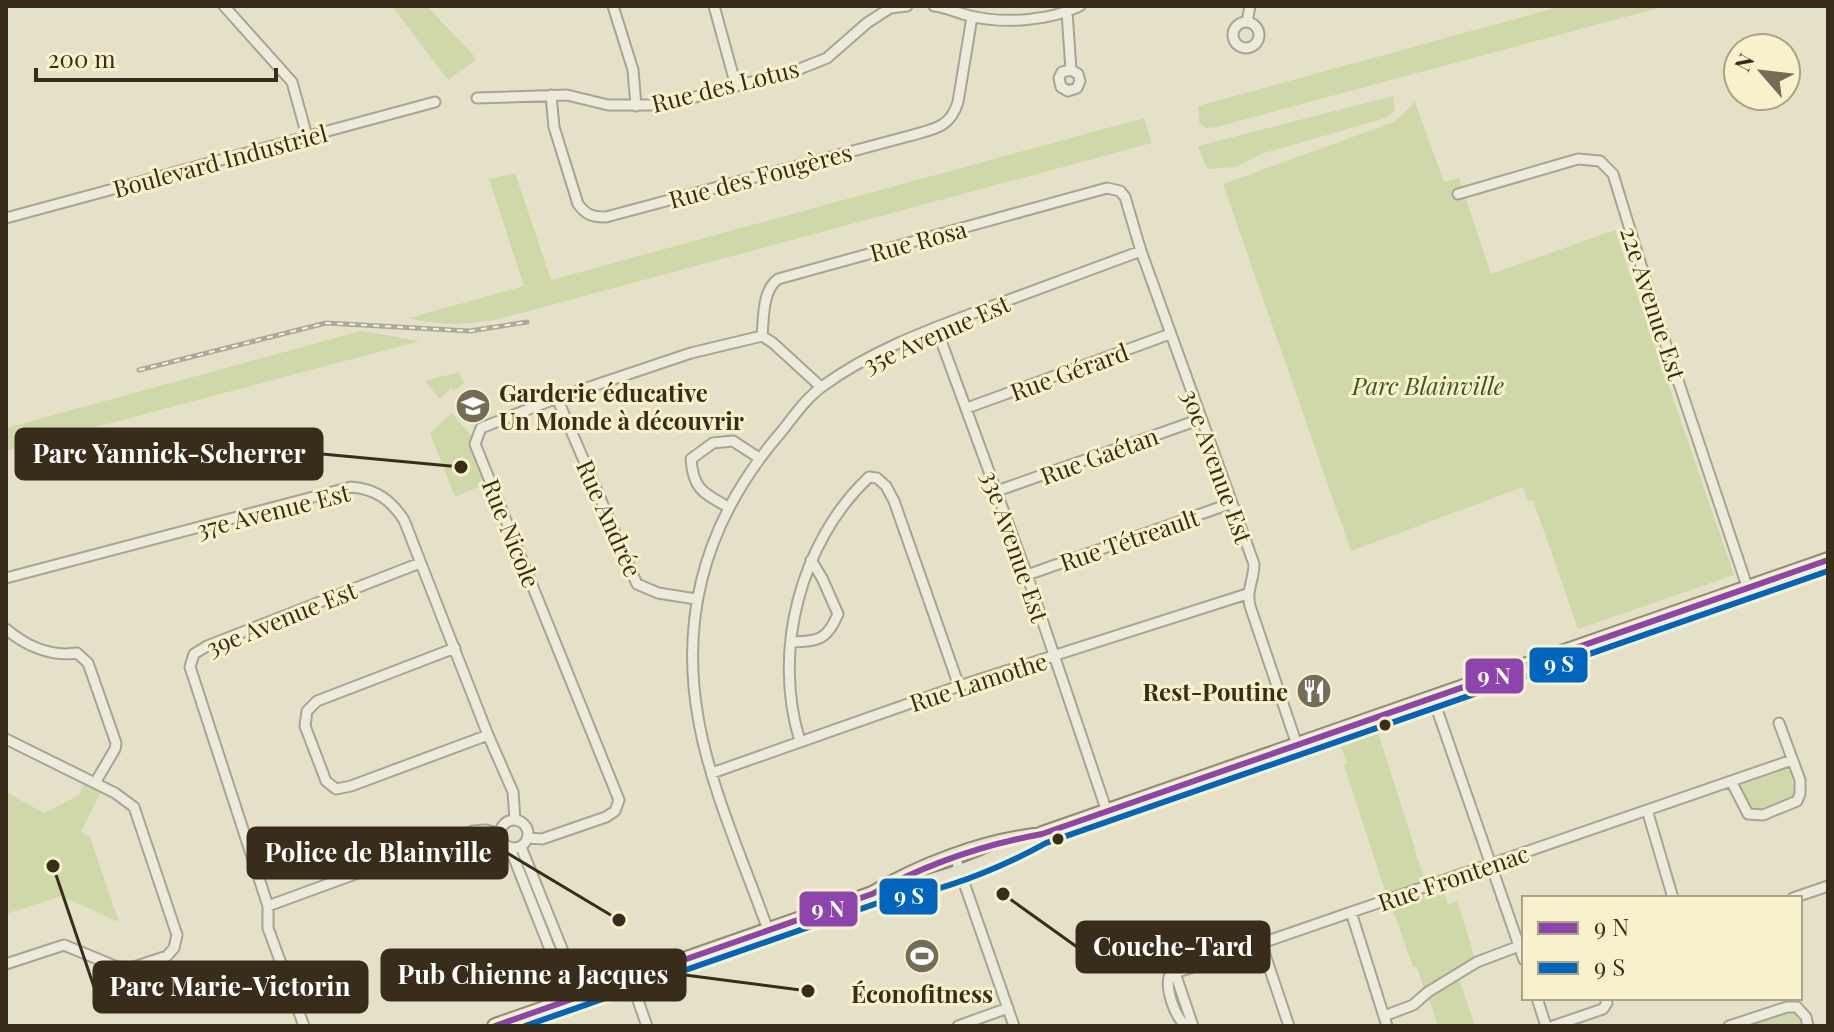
<svg xmlns="http://www.w3.org/2000/svg" width="1834" height="1032" font-family="'Playfair Display',serif">
<rect width="100%" height="100%" fill="#e5e1c8"/>
<path fill="#d0d8a9" d="M392,6h35l50,53 -29,21z
M1562,6h104l-450,121 -10,1 -7,-6 -1,-16z
M1393,96l2,14 -9,8 -125,36 -25,13 -29,2 -9,-23z
M1415,102l29,80 15,-4 32,96 124,-44 119,345 -156,54 -45,-129 -5,1 -5,-14 -172,64 -128,-367 171,-62z
M1144,118l8,25 -657,177c-31,5 -56,6 -86,-2l115,-32 -35,-107 26,-6 36,107z
M361,331l59,10 -414,110v-23z
M459,372l5,11 -10,8 -3,-3 -11,11 -15,-18z
M452,413l19,22v12l14,37 -30,13 -25,-64z
M1378,732l47,149 -39,13 -42,-129 3,-2 -7,-18z
M1783,768l7,3 5,24 -42,16 -4,-2 -9,-27z
M84,785l16,8 -19,39 9,5 29,85 -58,-26 -55,18v-122l38,21 35,-18z
M1441,885l7,19 9,-3 18,57 -50,34 -8,-25h-4l-23,-65z
M1459,979l16,47h-37l-9,-27z
M1797,1007l11,19h-79z"/>
<g fill="none" stroke-linecap="round" stroke-linejoin="round">
<defs>
<path id="minor" d="M224,6l68,76 15,54
M613,6l20,64 3,36
M714,6l22,80
M934,6c12,1 23,7 36,10 34,8 79,5 110,-10
M1067,12l4,58 7,4 2,7 -3,7 -9,3 -7,-4 -2,-9 3,-6 9,-2
M1233 35a13 13 0 1 1 26 0a13 13 0 1 1-26 0Z
M1247,22l3,-16
M551,95l3,32 24,77c8,11 14,13 28,13l303,-81c23,-7 41,-7 49,-34l14,-85
M477,98l90,-3 41,10h57l132,-35 30,-12 40,-35 23,-15 17,-2
M1458,194l120,-35 22,2 13,13 47,153 88,262
M6,218l429,-116
M936,327l91,248 80,237
M762,336c2,-19 0,-45 16,-57l329,-91 13,3 5,6 16,54 113,313c0,16 -8,26 -4,42l47,139
M557,398l80,186 21,9 38,6
M967,408l203,-74
M997,491l204,-72
M728,507c-25,-14 -35,-18 -37,-48l22,-16 20,-2 26,17
M1027,575l205,-72
M6,578l345,-91c25,2 40,13 53,33l84,215 25,57 2,28
M6,629c20,17 45,28 71,24l11,10 28,80 -1,6 -20,34
M792,642c27,-1 35,-2 46,-28l-16,-36 -11,-18
M455,648l-138,53 -10,10 -2,15 21,55 10,8 15,-3 137,-51
M1433,698l91,262
M6,739l109,54 19,14 43,128 -3,13 -7,8 -36,12 -14,-1 -53,-22 -58,19
M800,741c-28,-89 0,-199 69,-264l8,1 9,8 8,15 65,185
M712,773l247,-87 288,-92
M1731,781l17,33 15,1 34,-14 3,-7v-14l-21,-57
M1647,810l26,88
M500 834a14 14 0 1 1 28 0a14 14 0 1 1-28 0Z
M528,838l14,1 64,-22 9,-6 4,-11 -144,-356 6,-16 76,-30 134,-45 71,-17 11,7 48,44
M521,847l60,149
M510,848l60,152
M955,857l59,169
M1793,898l35,-12
M268,906l205,-75 13,-1 14,4
M1351,912l36,114
M768,930c-24,-68 -58,-142 -70,-213 -19,-109 12,-203 84,-286 12,-15 25,-34 41,-45 49,-36 108,-57 164,-78 51,-19 103,-38 154,-57
M1261,943l28,83
M1175,973l18,53
M630,978l17,48
M1537,998l9,28
M1384,1016l29,-11 15,-13 49,-30 45,-17
M1192,1025h-7c-11,-10 -19,-35 -16,-48l6,-4 617,-213
M304,1026l-36,-98v-22l-78,-239 4,-13 13,-8 213,-83
M958,1026l50,-18
M1553,1026l50,-17 4,-6 -2,-5
M1729,1026l58,-19h10l9,10 2,9"/>
<path id="primary" d="M872,894c59,-9 118,-30 170,-60l786,-274
M495,1026l377,-132c48,-28 107,-51 162,-58"/>
</defs>
<use href="#minor" stroke="#a9a492" stroke-width="13"/>
<use href="#primary" stroke="#8f8a79" stroke-width="18"/>
<use href="#minor" stroke="#eceadb" stroke-width="9"/>
<use href="#primary" stroke="#e4e0cb" stroke-width="14"/>
<defs>
<path id="rail" d="M139,370l187,-47 144,8 57,-9"/>
</defs>
<use href="#rail" stroke="#aba89c" stroke-width="5"/>
<use href="#rail" stroke="#f8f2cc" stroke-width="2" stroke-dasharray="6" stroke-linecap="butt"/>
<defs>
<path id="bus-1" d="M495,1026l377,-132c54,-30 110,-49 170,-60l786,-274"/>
<path id="bus-2" d="M525,1026l350,-122c60,-11 117,-31 171,-61l782,-272"/>
</defs>
<use href="#bus-1" stroke="#f8f2cc" stroke-width="12"/>
<use href="#bus-2" stroke="#f8f2cc" stroke-width="12"/>
<use href="#bus-1" stroke="#8e44ad" stroke-width="6"/>
<use href="#bus-2" stroke="#0065bd" stroke-width="6"/>
</g>
<defs>
<symbol id="school-disc" viewBox="-11 -11 22 22"><circle r="9.5" fill="#756c57" stroke="#f8f2cc"/><path d="M0-5L7-2L0 1L-7-2ZM-4 1L0 2.5L4 1V4Q0 6-4 4Z" fill="#fff"/></symbol>
<symbol id="restaurant-disc" viewBox="-11 -11 22 22"><circle r="9.5" fill="#756c57" stroke="#f8f2cc"/><path d="M-5-6h1v4h1v-4h1v4h1v-4h1v5L-1.5 .5V6h-2V.5L-5-1ZM5-6V6H3V1.5H1.5Q1.5-4 5-6Z" fill="#fff"/></symbol>
<symbol id="stadium-disc" viewBox="-11 -11 22 22"><circle r="9.5" fill="#756c57" stroke="#f8f2cc"/><path d="M0-5a6.5 5 0 1 0 0 10a6.5 5 0 1 0 0-10ZM-3.5-1.8h7v3.6h-7Z" fill="#fff"/></symbol>
</defs>
<g fill-rule="evenodd">
<use href="#school-disc" x="453" y="386" width="40" height="40"/>
<use href="#restaurant-disc" x="1294" y="671" width="40" height="40"/>
<use href="#stadium-disc" x="902" y="936" width="40" height="40"/>
</g>
<g fill="#382d1a" stroke="#f8f2cc" stroke-width="3">
<circle cx="1385" cy="725" r="7"/>
<circle cx="1058" cy="839" r="7"/>
</g>
<g text-anchor="middle" dominant-baseline="central" stroke-width="6" stroke-linejoin="round" paint-order="stroke">
<g font-size="24" fill="#382d1a" stroke="#f8f2cc">
<text transform="translate(725 85) rotate(-14)">Rue des Lotus</text>
<text transform="translate(220 160) rotate(-15)">Boulevard Industriel</text>
<text transform="translate(760 175) rotate(-15)">Rue des Fougères</text>
<text transform="translate(918 240) rotate(-15)">Rue Rosa</text>
<text transform="translate(1654 303) rotate(72)">22e Avenue Est</text>
<text transform="translate(936 333) rotate(-24)">35e Avenue Est</text>
<text transform="translate(1069 371) rotate(-20)">Rue Gérard</text>
<text transform="translate(1099 455) rotate(-20)">Rue Gaétan</text>
<text transform="translate(1218 466) rotate(70)">30e Avenue Est</text>
<text transform="translate(273 510) rotate(-14)">37e Avenue Est</text>
<text transform="translate(610 518) rotate(66)">Rue Andrée</text>
<text transform="translate(512 533) rotate(68)">Rue Nicole</text>
<text transform="translate(1129 539) rotate(-19)">Rue Tétreault</text>
<text transform="translate(1016 546) rotate(71)">33e Avenue Est</text>
<text transform="translate(281 618) rotate(-22)">39e Avenue Est</text>
<text transform="translate(978 681) rotate(-18)">Rue Lamothe</text>
<text transform="translate(1453 877) rotate(-19)">Rue Frontenac</text>
</g>
<g font-size="24" font-style="italic" fill="#3f561f" stroke="#f8f2cc">
<text x="1428" y="385">Parc Blainville</text>
</g>
<g font-size="24" font-weight="bold" fill="#382d1a" stroke="#f8f2cc" text-anchor="start">
<text x="499" y="392">Garderie éducative<tspan x="499" dy="28">Un Monde à découvrir</tspan></text>
<text x="1288" y="691" text-anchor="end">Rest-Poutine</text>
<text x="922" y="993" text-anchor="middle">Éconofitness</text>
</g>
</g>
<path fill="none" stroke="#382d1a" stroke-width="3" d="M461 467L322 454M619 920L507 853M1003 894L1077 947M808 991L685 975M53 866L94 987"/>
<g fill="#382d1a" stroke="#f8f2cc" stroke-width="3">
<circle cx="461" cy="467" r="8"/>
<circle cx="619" cy="920" r="8"/>
<circle cx="1003" cy="894" r="8"/>
<circle cx="808" cy="991" r="8"/>
<circle cx="53" cy="866" r="8"/>
</g>
<g fill="#382d1a" stroke="#382d1a" stroke-width="3">
<rect x="16" y="429" width="306" height="50" rx="8"/>
<rect x="248" y="828" width="259" height="50" rx="8"/>
<rect x="1077" y="922" width="192" height="50" rx="8"/>
<rect x="382" y="950" width="303" height="50" rx="8"/>
<rect x="94" y="962" width="273" height="50" rx="8"/>
</g>
<g font-size="26" text-anchor="middle" font-weight="bold" fill="#fff">
<text x="169" y="463">Parc Yannick-Scherrer</text>
<text x="378" y="862">Police de Blainville</text>
<text x="1173" y="956">Couche-Tard</text>
<text x="533" y="984">Pub Chienne a Jacques</text>
<text x="230" y="996">Parc Marie-Victorin</text>
</g>
<g stroke="#f8f2cc" stroke-width="3">
<rect x="1528" y="646" width="61" height="38" rx="8" fill="#0065bd"/>
<rect x="1464" y="657" width="61" height="38" rx="8" fill="#8e44ad"/>
<rect x="878" y="877" width="61" height="39" rx="8" fill="#0065bd"/>
<rect x="798" y="890" width="61" height="38" rx="8" fill="#8e44ad"/>
</g>
<g font-size="22" text-anchor="middle" font-weight="bold" fill="#fff">
<text x="1559" y="672">9 S</text>
<text x="1494" y="684">9 N</text>
<text x="909" y="904">9 S</text>
<text x="828" y="917">9 N</text>
</g>
<rect width="1834" height="1032" fill="none" stroke="#382d1a" stroke-width="16"/>
<rect x="1522" y="896" width="280" height="104" fill="#f8f2cc" stroke="#aba385" stroke-width="2"/>
<rect x="1538" y="922" width="40" height="12" fill="#8e44ad" stroke="#aba385" stroke-width="2"/>
<text x="1594" y="936" font-size="24" fill="#382d1a">9 N</text>
<rect x="1538" y="962" width="40" height="12" fill="#0065bd" stroke="#aba385" stroke-width="2"/>
<text x="1594" y="976" font-size="24" fill="#382d1a">9 S</text>
<g transform="translate(1762 72) rotate(298)"><circle r="38" fill="#f8f2cc" stroke="#aba385" stroke-width="2"/>
<path d="M0-6L14 30L0 20L-14 30Z" fill="#756c57"/>
<text y="-12" font-size="22" font-weight="bold" text-anchor="middle" fill="#382d1a">N</text>
</g>
<path d="M36 68v12h240v-12" fill="none" stroke="#382d1a" stroke-width="4"/>
<text x="48" y="68" font-size="24" fill="#382d1a" stroke="#f8f2cc" stroke-width="6" paint-order="stroke">200 m</text>
</svg>
